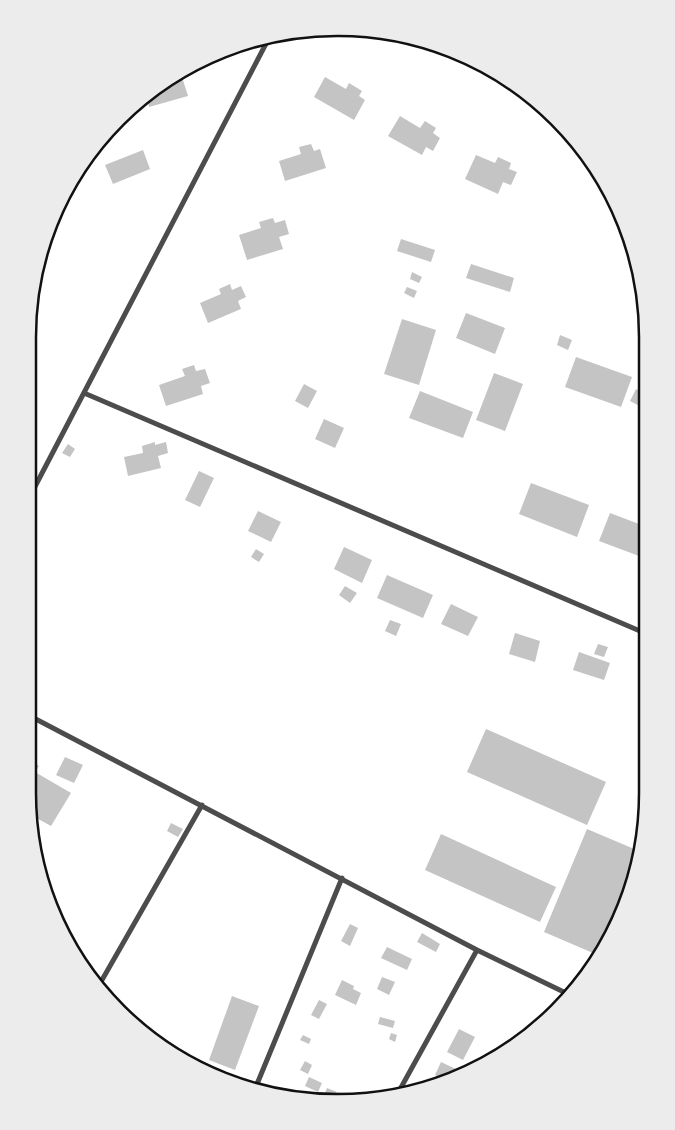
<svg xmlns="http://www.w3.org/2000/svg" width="675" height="1130" font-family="Inter,sans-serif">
<rect width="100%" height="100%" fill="#fff"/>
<path fill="#c4c4c4" d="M182,77l6,19 -39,11 -2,-9 16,-15z
M325,77l21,12 3,-6 13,8 -3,5 6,4 -11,20 -40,-23z
M400,116l20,12 5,-7 11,7 -3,5 7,5 -7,13 -7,-4 -4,8 -34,-19z
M311,144l3,7 6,-2 6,19 -41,13 -6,-20 22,-7 -2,-7z
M143,150l7,19 -37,15 -8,-19z
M476,155l19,8 3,-6 13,6 -2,6 8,3 -6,13 -8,-3 -5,12 -33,-15z
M273,218l2,5 10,-3 4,14 -10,3 4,12 -36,11 -8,-25 22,-7 -2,-6z
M401,239l34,11 -4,12 -34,-11z
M471,264l43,14 -4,14 -44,-14z
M412,272l10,5 -3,6 -9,-4z
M230,284l2,6 9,-4 5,11 -8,4 3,8 -33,14 -8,-20 21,-9 -2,-5z
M407,287l10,4 -3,7 -10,-5z
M466,313l39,15 -10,26 -39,-16z
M402,319l34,11 -17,55 -35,-11z
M560,335l12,5 -4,10 -11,-5z
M576,357l56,20 -11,30 -56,-20z
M194,365l2,6 9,-2 5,14 -9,3 2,8 -37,12 -7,-21 26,-9 -3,-7z
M494,373l29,11 -18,47 -29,-11z
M304,384l13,7 -9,17 -13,-7z
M636,389l11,6v15l-17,-9z
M420,391l53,21 -10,26 -54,-20z
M324,419l20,9 -9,20 -20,-9z
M155,442v3l11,-3 2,11 -10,3 3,12 -33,8 -4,-19 19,-4 -1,-7z
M68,444l7,5 -5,8 -8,-4z
M199,471l15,7 -14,29 -15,-7z
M531,483l58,22 -12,32 -58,-23z
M258,511l23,11 -10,20 -23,-11z
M610,513l37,14v32l-48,-18z
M344,547l28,13 -10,23 -28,-14z
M256,549l8,5 -5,8 -8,-5z
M387,575l46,20 -10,23 -46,-20z
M345,586l12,7 -7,10 -11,-8z
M451,604l27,13 -10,19 -27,-12z
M390,620l11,4 -5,12 -11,-5z
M515,633l25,8 -5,21 -26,-8z
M598,644l10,3 -4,10 -10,-3z
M579,652l31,11 -6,17 -31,-10z
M486,729l120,53 -19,43 -120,-53z
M65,757l18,8 -9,18 -18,-8z
M28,758l11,8 -4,6 36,21 -20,33 -20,-11 -3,-23v-24l4,2 -4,-3z
M171,823l12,6 -5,8 -11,-6z
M587,829l52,22 -7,38 -32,67 -56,-24z
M441,834l115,53 -16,35 -115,-52z
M350,924l8,4 -8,18 -9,-5z
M422,933l18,11 -4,8 -19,-10z
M387,947l25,12 -5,11 -26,-12z
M382,977l13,5 -6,13 -12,-6z
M342,980l12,6 -1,3 8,4 -5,12 -21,-10z
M232,996l27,10 -24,64 -26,-10z
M319,1000l8,4 -8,15 -8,-4z
M380,1017l15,4 -2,7 -15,-4z
M459,1029l16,8 -12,23 -16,-8z
M391,1033l6,2 -2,7 -6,-3z
M303,1035l8,4 -2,5 -9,-4z
M305,1061l7,4 -4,9 -8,-4z
M441,1062l17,8 -4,7 -8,4 -11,-6z
M309,1077l13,6 -4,9 -13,-6z
M327,1088l10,4 -2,5 -10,-4z
M338,1092l8,3 -3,7h-5l-4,-1z"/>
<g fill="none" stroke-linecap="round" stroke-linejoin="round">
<path stroke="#4c4c4c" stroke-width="5" d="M84,393l563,241
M28,500l242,-464
M28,715l449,235 91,44
M98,987l104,-182
M255,1089l87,-211
M398,1093l79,-143"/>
</g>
<path d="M0 0H675V1130H0ZM337 36H338A301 301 0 0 1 639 337V793A301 301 0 0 1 338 1094H337A301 301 0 0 1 36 793V337A301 301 0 0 1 337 36Z" fill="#ececec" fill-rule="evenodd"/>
<path fill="none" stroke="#111" stroke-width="2.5" d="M337 36H338A301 301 0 0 1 639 337V793A301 301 0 0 1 338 1094H337A301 301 0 0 1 36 793V337A301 301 0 0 1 337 36Z"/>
</svg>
